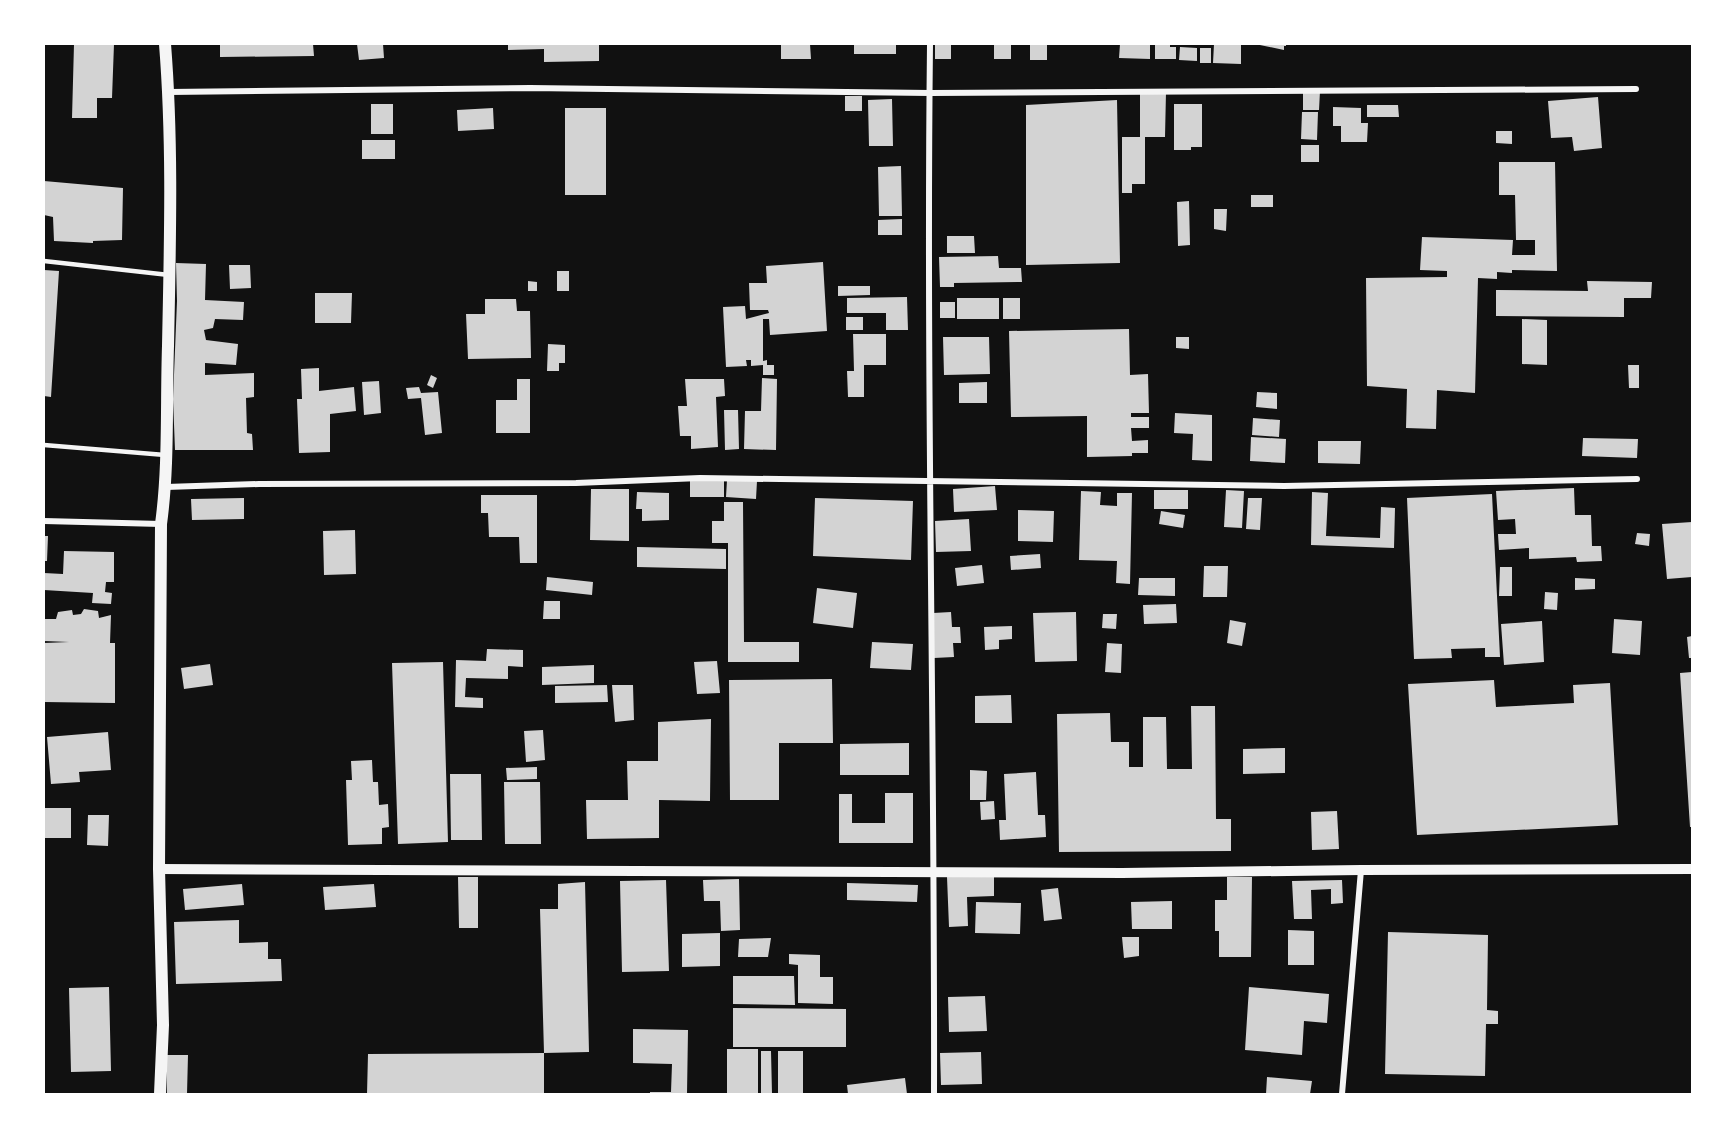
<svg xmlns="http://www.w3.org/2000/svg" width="1736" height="1138" font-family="Signika,sans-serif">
<rect width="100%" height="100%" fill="#111"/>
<path fill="#d3d3d3" d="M74,44h40l-2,54h-15v20h-25z
M220,44h93l1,12 -94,1z
M357,44h26l1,14 -25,2z
M508,44h91v17l-55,1v-13l-36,1z
M781,44h29l1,15h-30z
M854,44h42v10h-42z
M935,44h16v15h-16z
M994,44h17v15h-17z
M1030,44h17v16h-17z
M1120,44h30v15l-31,-1z
M1155,44h15v3h6v12h-21z
M1214,44h27v20l-28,-1z
M1255,44h31v2h-2v4z
M1180,47l17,1v13l-18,-1z
M1200,48h11v15h-11z
M1303,91h17l-1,19h-16z
M1140,92h26l-1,45h-20v47h-13v9h-10v-56h18z
M845,96h17v15h-17z
M1598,97l4,51 -28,3 -2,-14 -21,1 -3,-37z
M892,99l1,47h-24l-1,-46z
M1117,100l3,163 -94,2v-160z
M371,104h22v30h-22z
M1174,104h28v43h-11v3h-17z
M1367,105h31l1,12h-32z
M1333,107l28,1v15h7l-1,19h-26v-16h-8z
M493,108l1,21 -36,2 -1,-21z
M565,108h41v87h-41z
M1302,112h16l-1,28 -16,-1z
M1496,131h16v13l-16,-1z
M362,140h33v19h-33z
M1301,145h18v17h-18z
M1499,162h56l2,109 -45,-1v3l-15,-1v7l-19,-1 -3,115 -38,-3 -1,39 -30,-1 1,-39 -40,-3 -1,-108 81,-1v-6l-27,-1 2,-33 91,3 -1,15h23v-15h-19l-1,-45h-16z
M901,166l1,50h-23l-1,-49z
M44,181l79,7 -1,52 -29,1v2l-39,-2 -1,-24 -9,-2z
M1251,195h22v12h-22z
M1189,201l1,44 -12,1 -1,-44z
M1214,209h13l-1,22 -12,-2z
M902,219v16h-24v-15z
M947,236h27l1,17h-28z
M998,256l1,12h22l1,14 -68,1v4h-14l-1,-30z
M823,262l4,69 -57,4 -1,-16h-6v42l4,-1v5h7v10h-11v-10l-12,1v-6h-5l1,6 -21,1 -3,-60 22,-1 1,13 23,-6 -1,-3h-18l-1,-27h18l-1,-17z
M176,263l30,1 -1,36 39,2 -1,18 -28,-1 -2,9 -9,2 2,10 32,4 -2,21 -31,-2v12l49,-2v24l-8,1 1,35 5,1 1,16h-78l-2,-51 4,-98z
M229,265h21l1,23 -21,1z
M44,270l15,1 -8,126 -7,-1z
M557,271h12v20h-12z
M528,281l9,1v9h-9z
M1587,281l65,1 -1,16h-27v19l-128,-1v-26l92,1z
M838,286h32v9l-32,1z
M315,293h37l-1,30h-36z
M907,297l1,33h-22v-17h-39v-15z
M957,298h42v21h-42z
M1003,298h17v21h-17z
M485,299h31l1,12h13l1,47 -63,1 -2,-45h19z
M940,302h15v16h-15z
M846,317h17v13h-17z
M1522,319l25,1v45l-25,-1z
M1129,329l1,46 18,-1 1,39h-18v4h18v11h-18l1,13 16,-1v13h-16v3l-45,1v-41l-76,1 -2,-86z
M853,334h33v31h-22v32h-16l-1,-26h7z
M943,337h46l1,37 -46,1z
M1176,337h13v12l-13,-1z
M548,344l17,1v18h-6v8h-12z
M1628,365h11v23h-10z
M319,368v23l35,-4 2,24 -26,3v38l-31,1 -2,-54h5l-1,-30z
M431,375l6,3 -4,10 -6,-3z
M762,378l15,1 -1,71 -32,-1 1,-38h16z
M517,379h13v54h-34v-33h21z
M685,379h39l1,17 -9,1 2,50 -27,2v-13h-11l-2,-30h9z
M379,381l2,32 -17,2 -2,-33z
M987,382v21h-28v-20z
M419,387l2,6 17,-1 4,41 -17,2 -4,-37 -13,1 -2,-11z
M1257,392l20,1v16l-21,-2z
M724,410h14l1,39 -14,1z
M1175,413l37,2v46l-20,-1 1,-26 -19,-1z
M1253,418l27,2 -1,17 -27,-2z
M1251,437l35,2 -1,24 -35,-2z
M1583,438l55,1 -1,19 -55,-2z
M1318,441h43l-1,23 -42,-1z
M690,480h34v17h-34z
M727,480l30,1 -1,18 -30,-2z
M995,486l2,24 -43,2 -1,-23z
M1574,488l1,27h16l1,31h9l1,15 -25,1 -1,-5 -47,2v-11l-30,2 -1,-16h18l-1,-15 -17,1 -2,-29z
M591,489h38v52l-39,-1z
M1154,490h34v19h-34z
M1226,490l18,1 -2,37 -18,-1z
M1081,491l20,1 -1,13 17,1v-13h15l-2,91 -14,-1 1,-22 -38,-1z
M637,492l32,1v27l-27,1v-12h-6z
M1312,492l16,1 -2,43 54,2 1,-31 14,1 -1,40 -83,-3z
M1492,494l8,163h-15v-9l-34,1 1,9 -38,1 -7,-161z
M481,495h56v68h-17l-1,-26h-30l-1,-24h-7z
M244,498v21l-52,1 -1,-21z
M815,498l98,3 -2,59 -98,-4z
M1248,498h14l-2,32 -14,-1z
M724,502h19l1,140h55v20h-71v-119h-16v-22h12z
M1018,510l36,1 -1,31 -35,-1z
M1161,511l24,4 -2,13 -24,-4z
M969,519l2,32 -35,1 -1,-31z
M1692,522v55l-25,2 -5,-55z
M355,530l1,44 -32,1 -1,-44z
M1637,533l13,1 -1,12 -14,-2z
M44,536h4l-1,25h-3z
M637,547l89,2v20l-89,-2z
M64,551l50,1v30h-8l-1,10 7,1 -1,11 -19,-1 1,-10 -49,-3v-17l19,1z
M1040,554l1,14 -30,2 -1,-14z
M982,565l2,18 -27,3 -2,-18z
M1204,566h24l-1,31h-24z
M1500,567h12v29h-13z
M547,577l46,5 -1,13 -46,-5z
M1139,578h36v18l-37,-1z
M1575,578l20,1v10l-20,1z
M817,588l40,5 -4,35 -40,-5z
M1545,592l13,1 -1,17 -13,-1z
M544,601h16v18h-17z
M1176,604l1,19 -33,1 -1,-19z
M84,609l14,2 1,7 12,-3 -1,28h5v60l-71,-1v-59l25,-1 -25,-1v-22h12l2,-7 14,-2 1,5 8,-1z
M951,612l1,15h8l1,16h-8l1,14 -20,1 -1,-45z
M1076,612l1,49 -42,1 -2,-49z
M1103,614h14l-1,15 -14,-1z
M1614,619l28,2 -2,34 -28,-2z
M1230,620l16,3 -4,23 -15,-3z
M1542,621l2,41 -40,3 -3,-41z
M1012,626v13l-13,1v9l-14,1 -1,-23z
M1692,636v22h-3l-2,-21z
M872,642l41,2 -2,26 -41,-2z
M1107,643l15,1 -1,29 -16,-1z
M487,649l36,1v17l-15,-1v13l-42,-1 -1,19 18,1v10l-28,-1 1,-47 30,1z
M717,661l3,32 -23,1 -3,-32z
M443,662l5,180 -50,2 -6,-181z
M210,664l3,21 -29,4 -3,-21z
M594,665v18l-52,2v-18z
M1692,672v155h-2l-10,-154z
M832,679l1,64h-54v57h-49l-1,-120z
M1494,680l2,27 78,-4 -1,-18 37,-2 8,142 -201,10 -9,-151z
M607,685l1,17 -53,1v-17z
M612,685h21l1,35 -19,2z
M1011,695l1,28h-37v-27z
M1191,706h24l1,113h15v32l-172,1 -2,-138 53,-1 1,29h18v25h14v-50h23l1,52h25z
M711,719l-1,82 -51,-1v38l-72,1 -1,-39h42l-1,-39h31v-39z
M543,730l2,30 -19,2 -2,-31z
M108,732l3,38 -32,2 1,10 -29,2 -4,-47z
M909,743v32h-69v-31z
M1285,748v25l-42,1v-25z
M372,760l1,22h5l1,23 9,-1 1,23 -7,1v16l-34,1 -2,-65h6l-1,-19z
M537,767v12l-30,1 -1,-12z
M970,770l17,1 -1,29h-16z
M1036,772l2,43h7l1,22 -46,3 -1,-20h7l-2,-46z
M450,774h31l1,66h-31z
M504,782h36l1,62h-36z
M885,793h28v50h-74v-49h13v29h33z
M994,801l1,18 -14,1 -1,-18z
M44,808h27v30h-27z
M1337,811l2,38 -27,1 -1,-38z
M88,815h21l-1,31 -21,-1z
M994,876v20l-27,1 1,29 -19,1 -2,-50z
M458,877h20v51h-19z
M1227,877h25l-1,80h-32v-26h-4v-31h12z
M739,879l1,51 -19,1 -1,-30h-16l-1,-21z
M666,880l3,91 -47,1 -2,-91z
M1342,880l1,23 -12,1v-15l-20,1 1,29h-18l-2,-38z
M585,882l4,170 -45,1v41h-177l1,-40 176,-1 -4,-144h18v-25z
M847,883l71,2 -1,17 -70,-2z
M242,884l2,21 -59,5 -2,-21z
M374,884l2,23 -51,3 -2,-23z
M1058,888l4,31 -18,2 -3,-31z
M1172,901v28h-40l-1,-27z
M976,902l45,1 -1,31 -45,-1z
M239,920v23l29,-1v17h13l1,22 -106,3 -2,-62z
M1288,930l26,1v34h-26z
M1388,932l100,3 -1,75 11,1v13h-12l-1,52 -100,-2z
M720,933v33l-38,1v-33z
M1122,937h17v19l-15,2z
M771,938l-3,19h-30l1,-18z
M789,954l31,1v22h13v27l-35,-1v-38l-9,-1z
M733,976h61l1,29 -62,-1z
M109,987l2,84 -40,1 -2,-84z
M1249,987l80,7 -2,29 -23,-2 -2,34 -57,-5z
M985,996l2,35 -38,1 -1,-35z
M733,1008l113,1v38h-113z
M633,1029l55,1 -1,64h-37v-2h21l1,-28 -39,-1z
M727,1049h31v45h-31z
M761,1051h10l1,43h-11z
M778,1051h25v43h-25z
M981,1052l1,32 -41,1 -1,-32z
M167,1055h21l-1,39h-20z
M1267,1077l45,4 -2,13h-44z
M905,1078l2,16h-59l-1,-9z"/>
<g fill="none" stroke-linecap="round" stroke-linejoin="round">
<path stroke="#f5f5f5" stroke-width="4.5" d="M44,261l125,14
M44,445l121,10"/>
<path stroke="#f5f5f5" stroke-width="6" d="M930,44c-4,350 5,700 4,1050
M169,92l361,-4 400,5 706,-4
M166,487l93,-3 317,-1 124,-5 584,8 353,-7
M44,521l117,3
M1342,1094l19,-224"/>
<path stroke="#f5f5f5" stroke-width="10" d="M159,869l963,4 239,-3 331,-1"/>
<path stroke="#f5f5f5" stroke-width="12" d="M160,1094l3,-69 -4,-156 2,-345c8,-59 5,-119 7,-178 2,-101 5,-202 -3,-302"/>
</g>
<rect width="1736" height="1138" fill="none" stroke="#ffffff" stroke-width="90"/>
</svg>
